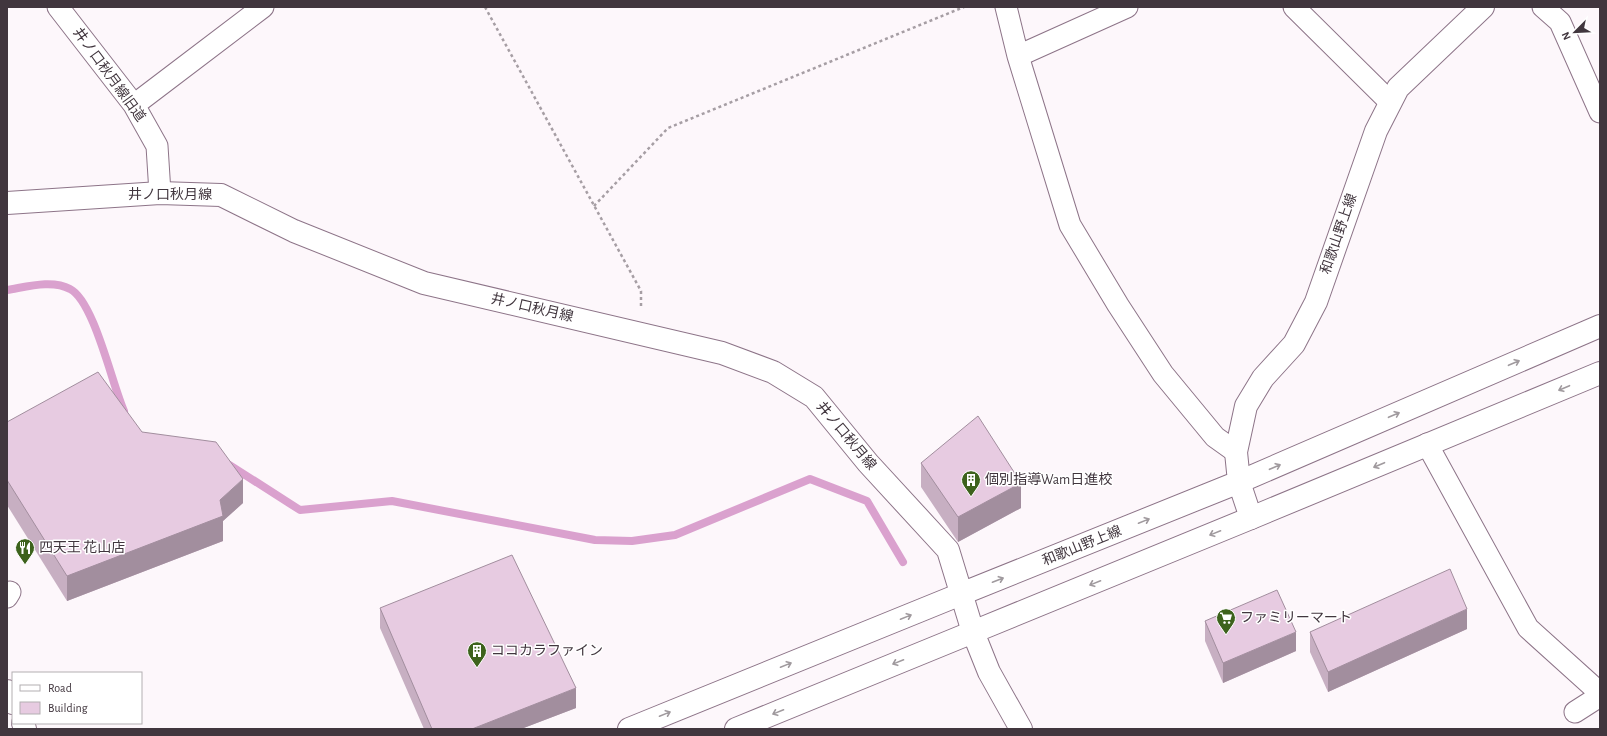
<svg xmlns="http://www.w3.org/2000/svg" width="1607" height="736" font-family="'Alegreya Sans','Noto Sans JP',sans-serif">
<rect width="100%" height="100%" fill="#fdf7fb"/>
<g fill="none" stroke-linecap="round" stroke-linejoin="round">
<path stroke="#daa1ce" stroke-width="8" d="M7,290c19,-3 45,-11 63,-1 24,12 42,95 54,122
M228,464l72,46 92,-9 203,39 37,1 43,-6 135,-56 57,22 36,61"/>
<defs>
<path id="minor" d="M58,7l76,98 23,41 3,47
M1006,7l12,49 52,169 48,80 45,69 52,63 21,15
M1294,7l96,95
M1543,7l17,15 40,90
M1018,56l109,-49
M134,105l129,-98
M1427,444l101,184 72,65
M7,597l3,-5
M1575,712l25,-16"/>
<path id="tertiary" d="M1239,482l361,-156
M1251,518l349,-145
M629,729l332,-135
M736,729l237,-97"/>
<path id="secondary" d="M7,203l153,-10 61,2 73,36 130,52 298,70 51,19 41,25 54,66 80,87 25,82 16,40 32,57
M961,594l278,-112
M973,632l278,-114 -12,-36 -3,-30 10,-46 17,-28 31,-34 22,-42 60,-171 22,-43 85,-81"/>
<path id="trunk" d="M7,691l6,12
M23,723l2,6"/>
</defs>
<use href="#minor" stroke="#8d7488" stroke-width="23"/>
<use href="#tertiary" stroke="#8d7488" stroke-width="24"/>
<use href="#secondary" stroke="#8d7488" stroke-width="24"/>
<use href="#trunk" stroke="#8d7488" stroke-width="24"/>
<path stroke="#a69ea4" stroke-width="2.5" stroke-dasharray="3 3" stroke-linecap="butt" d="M485,7l156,284v18
M594,206l74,-78 296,-121"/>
<use href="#minor" stroke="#fff" stroke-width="21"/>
<use href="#tertiary" stroke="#fff" stroke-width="22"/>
<use href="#secondary" stroke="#fff" stroke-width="22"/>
<use href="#trunk" stroke="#fff" stroke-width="22"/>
</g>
<path fill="#c7afc2" d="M7,422l135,10 101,71 -20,18v20l-156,60 -60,-96z
M921,463l100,45 -63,34 -37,-55z
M380,608l196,100 -55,21h-97l-44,-101z
M1205,621l91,30 -73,32 -18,-42z
M1467,629l-139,63 -18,-40v-20z"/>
<path fill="#a28e9e" d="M243,479v24l-20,18v20l-156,60v-25l153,-76z
M1021,483v25l-63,34v-25z
M1467,609v20l-139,63v-20z
M1296,632v19l-73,32v-20z
M576,688v20l-55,21h-49z"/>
<path fill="#e7cbe1" stroke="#a28e9e" d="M98,372l44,60 74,10 27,37 -23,21 3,16 -156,60 -60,-96v-58z
M978,416l43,67 -63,34 -37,-54z
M512,555l64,133 -104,41h-40l-52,-121z
M1450,569l17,40 -139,63 -18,-40z
M1277,590l19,42 -73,31 -18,-42z"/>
<defs><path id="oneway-shaft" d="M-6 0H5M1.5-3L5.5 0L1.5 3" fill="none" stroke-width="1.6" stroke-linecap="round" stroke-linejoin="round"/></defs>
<g stroke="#a09a9e">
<use href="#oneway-shaft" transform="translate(1514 363) rotate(-23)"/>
<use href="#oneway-shaft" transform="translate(1564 388) rotate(157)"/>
<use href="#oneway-shaft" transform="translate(1394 415) rotate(-23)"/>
<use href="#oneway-shaft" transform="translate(1379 465) rotate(157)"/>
<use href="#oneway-shaft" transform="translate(1275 467) rotate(-23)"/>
<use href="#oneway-shaft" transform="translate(1144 521) rotate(-22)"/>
<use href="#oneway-shaft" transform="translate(1215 533) rotate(158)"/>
<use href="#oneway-shaft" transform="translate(998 580) rotate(-21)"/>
<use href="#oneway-shaft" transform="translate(1095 583) rotate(158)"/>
<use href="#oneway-shaft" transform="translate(906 617) rotate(-22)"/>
<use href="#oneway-shaft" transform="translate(898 662) rotate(158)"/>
<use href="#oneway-shaft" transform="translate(786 665) rotate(-22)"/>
<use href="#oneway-shaft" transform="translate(778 712) rotate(158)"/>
<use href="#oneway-shaft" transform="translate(665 714) rotate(-22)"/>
</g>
<defs>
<symbol id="building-pin" viewBox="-11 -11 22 30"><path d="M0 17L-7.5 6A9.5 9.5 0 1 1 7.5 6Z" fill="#3d621c" stroke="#fff"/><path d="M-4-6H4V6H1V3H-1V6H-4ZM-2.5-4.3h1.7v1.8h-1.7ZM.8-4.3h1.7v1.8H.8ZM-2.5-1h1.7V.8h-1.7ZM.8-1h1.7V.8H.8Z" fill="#fff"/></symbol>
<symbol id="restaurant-pin" viewBox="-11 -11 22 30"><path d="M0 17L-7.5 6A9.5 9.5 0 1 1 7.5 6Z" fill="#3d621c" stroke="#fff"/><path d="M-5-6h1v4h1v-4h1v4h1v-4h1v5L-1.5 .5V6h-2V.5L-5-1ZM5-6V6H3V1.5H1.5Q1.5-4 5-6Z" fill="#fff"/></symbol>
<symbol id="supermarket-pin" viewBox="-11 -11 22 30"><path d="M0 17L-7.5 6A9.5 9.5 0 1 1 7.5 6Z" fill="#3d621c" stroke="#fff"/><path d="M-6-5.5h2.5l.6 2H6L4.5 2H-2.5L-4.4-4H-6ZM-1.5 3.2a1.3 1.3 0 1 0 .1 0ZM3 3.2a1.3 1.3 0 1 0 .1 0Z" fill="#fff"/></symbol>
</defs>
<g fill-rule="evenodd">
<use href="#building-pin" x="960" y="469" width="22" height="30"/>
<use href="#restaurant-pin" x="14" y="537" width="22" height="30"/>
<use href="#supermarket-pin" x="1215" y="607" width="22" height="30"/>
<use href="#building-pin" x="466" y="640" width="22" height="30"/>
</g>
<g text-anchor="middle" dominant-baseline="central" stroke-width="3" stroke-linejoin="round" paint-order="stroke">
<g font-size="14" fill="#41363e" stroke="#fff">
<text transform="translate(109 75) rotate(54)">井ノ口秋月線旧道</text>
<text x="170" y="195">井ノ口秋月線</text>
<text transform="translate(1339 234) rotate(-71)">和歌山野上線</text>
<text transform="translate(532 308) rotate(13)">井ノ口秋月線</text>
<text transform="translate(846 436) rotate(50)">井ノ口秋月線</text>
<text transform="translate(1082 546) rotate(-22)">和歌山野上線</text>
</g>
<g font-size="14" fill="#41363e" stroke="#fff" text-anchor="start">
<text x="985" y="480">個別指導Wam日進校</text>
<text x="39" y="548">四天王 花山店</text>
<text x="1240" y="618">ファミリーマート</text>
<text x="491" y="651">ココカラファイン</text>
</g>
</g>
<rect width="1607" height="736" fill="none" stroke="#41363e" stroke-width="16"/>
<rect x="12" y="672" width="130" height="52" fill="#ffffff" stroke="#b3afb2"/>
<rect x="20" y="685" width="20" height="6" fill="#ffffff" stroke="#b3afb2"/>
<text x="48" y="692" font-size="12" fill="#41363e">Road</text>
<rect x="20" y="702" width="20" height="12" fill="#e7cbe1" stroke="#b3afb2"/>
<text x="48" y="712" font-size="12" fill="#41363e">Building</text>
<g transform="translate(1575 32) rotate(246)" stroke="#ffffff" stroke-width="3" paint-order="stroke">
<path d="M0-3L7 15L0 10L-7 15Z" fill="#41363e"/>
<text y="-6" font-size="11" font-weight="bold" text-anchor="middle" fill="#41363e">N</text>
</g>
</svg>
